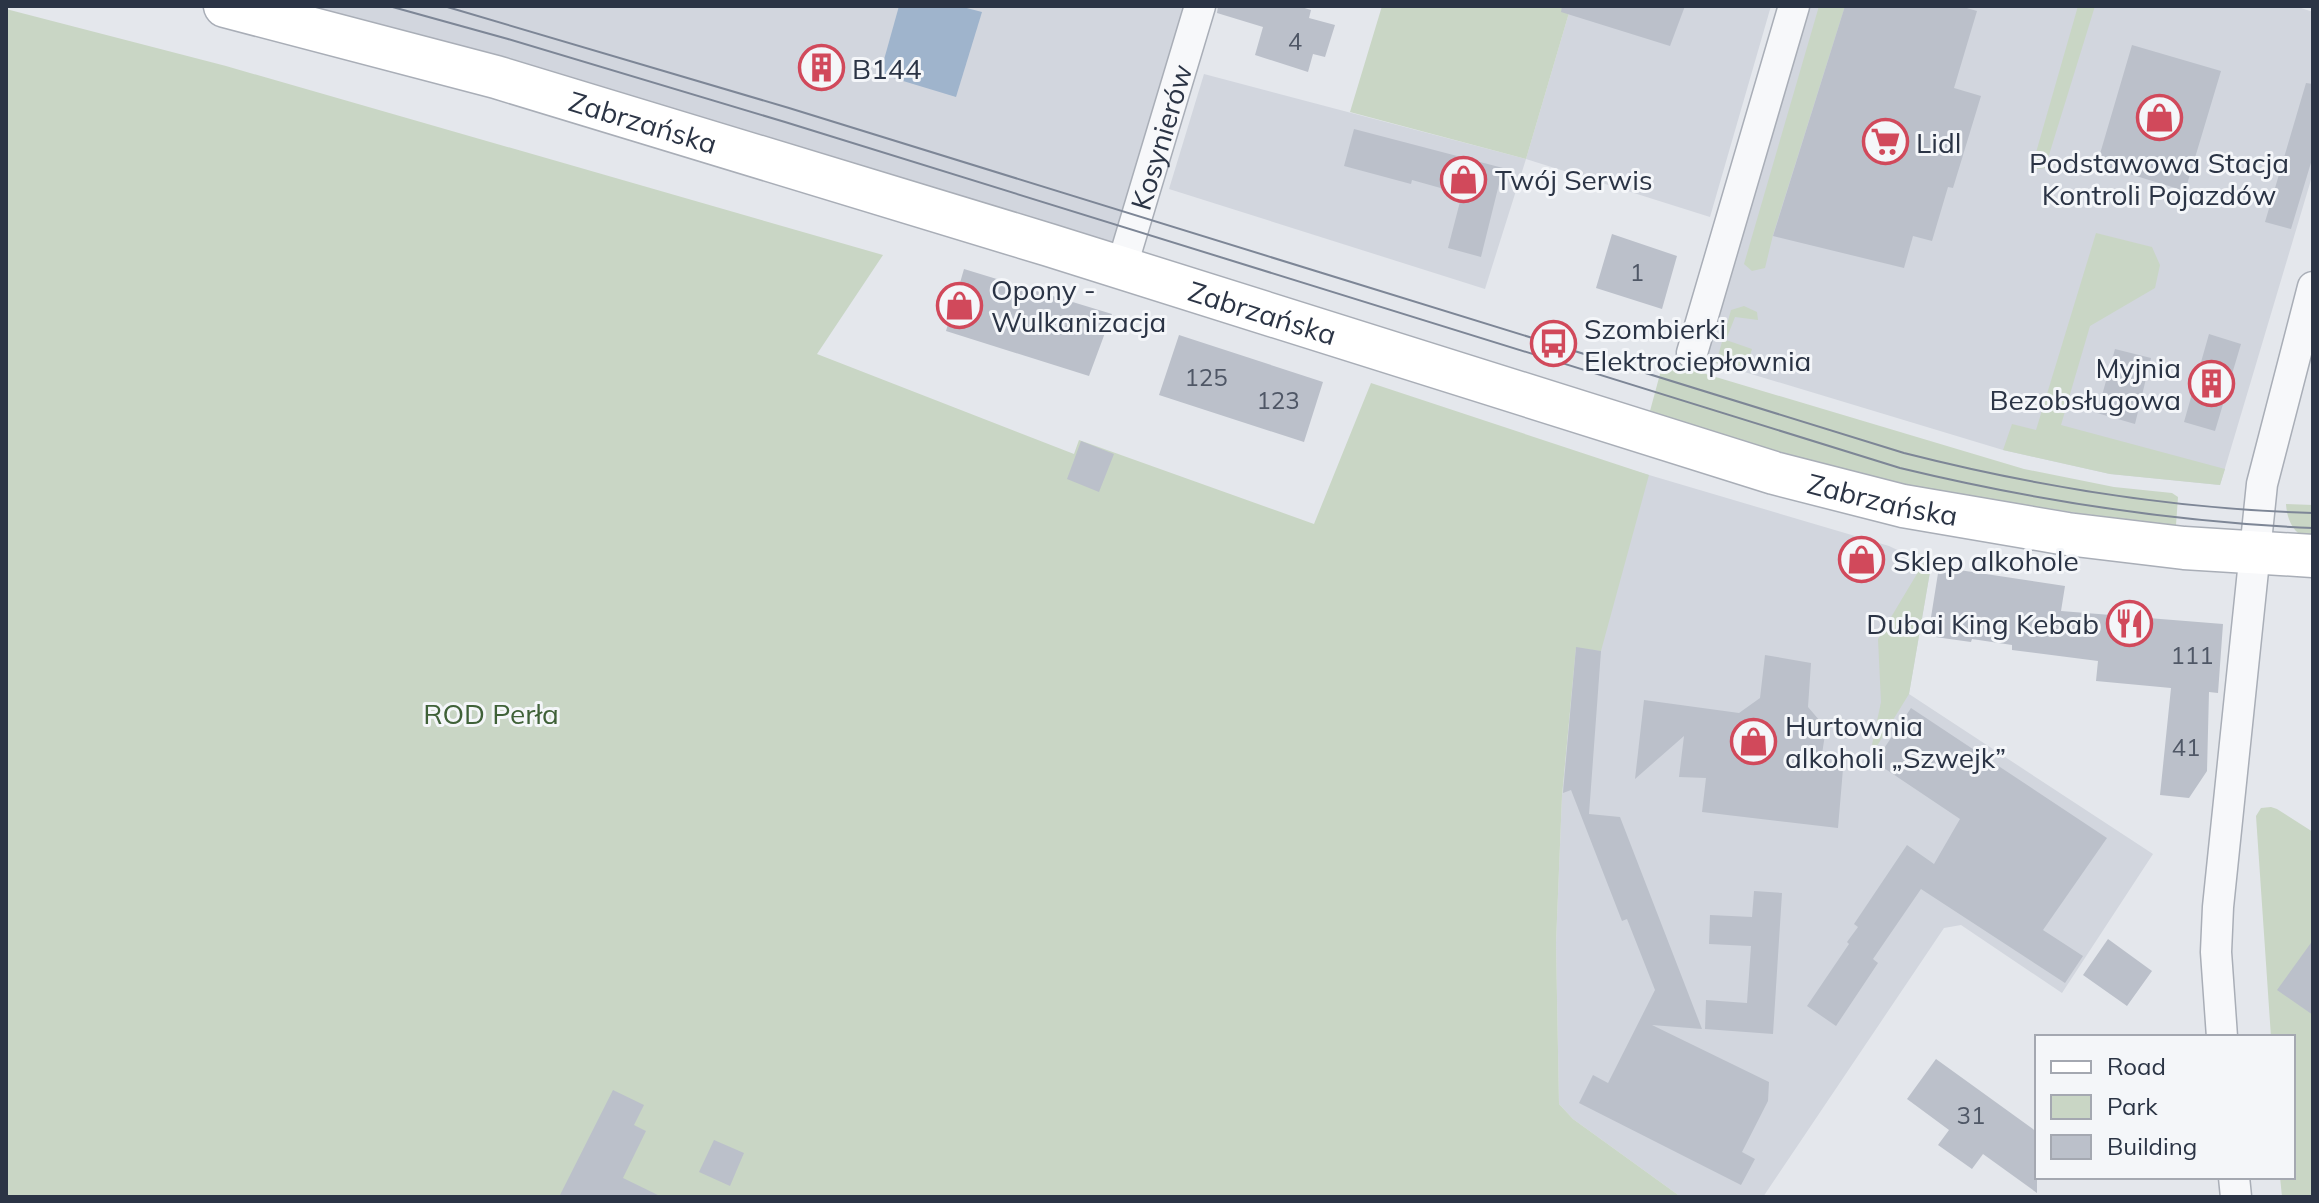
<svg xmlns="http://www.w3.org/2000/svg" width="2319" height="1203" font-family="Mulish,sans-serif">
<rect width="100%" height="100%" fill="#e4e7ec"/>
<path fill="#d2d6de" d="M225,6h975l-79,263z
M1571,6h200l-61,211 -184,-58 -41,130 -316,-100 35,-115 322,85z
M1808,6h487l18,6v161l-93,312 -110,-11 -107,-24 -298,-90z
M1622,467l267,79 42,20 -22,128 244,160 -91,139 -101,-68 -17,3 -181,269h-82l-108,-78 -14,-15 -3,-161 6,-147 14,-149 41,-175z"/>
<path fill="#c9d6c5" d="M1382,6h189l-45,153 -176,-47z
M1819,6h26l-72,229 -8,33 -13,3 -8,-7z
M2078,6h17l-50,162 -14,2z
M6,9l220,57 657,189 -66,99 257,100 5,-14 235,84 57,-141 278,92 -48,176 -25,-3 -14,148 -6,147 3,161 14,15 108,78h-1675z
M2096,233l56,14 8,18 -5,23 -65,38 -29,99 164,44 -5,16 -110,-11 -107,-24 9,-26 24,6z
M1744,306l13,6 1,8 -23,-3 -9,23 26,9 -7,23 -29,-9 15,-53z
M1669,363l355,106 90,18 58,6 6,4 -2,28 -99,-12 -205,-33 -111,-32 -111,-37 10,-37z
M2286,504l27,1v34c-19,-2 -26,-19 -27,-35z
M1924,562l7,4 -22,128 -40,65 12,-57 -3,-63z
M2271,807l6,2 36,23v365h-31l-2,-20h13v-140h-22l-15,-221 5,-8z"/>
<path fill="#9fb4cc" d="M899,6h60l23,6 -26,85 -76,-23z"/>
<path fill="#bbc0ca" d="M1218,6h80l13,4 -2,8 26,7 -10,32 -12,-3 -5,18 -53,-17 8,-28 -46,-14z
M1562,6h123l-15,40 -109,-34z
M1845,6h115l17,5 -23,77 27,8 -28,92 -5,-1 -16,54 -19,-5 -9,32 -131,-32z
M2132,45l89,26 -36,120 -88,-27z
M812,51l25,8 -8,26 -25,-8z
M2306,83l7,1v72l-22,73 -26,-7z
M1354,129l149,39 -22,89 -33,-9 14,-54 -50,-14 -1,4 -67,-18z
M1612,234l65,22 -15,53 -66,-21z
M964,269l148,45 -23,62 -143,-45z
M2209,334l32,10 -26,87 -31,-9z
M1179,335l144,47 -19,60 -145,-47z
M2115,349l36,9 -16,66 -38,-11z
M1081,441l33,13 -15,38 -32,-13z
M1853,544l25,6 -7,25 -24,-6z
M1939,567l126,19 -4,25 162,13 -5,69 -9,-1 -2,79 -18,27 -29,-3 11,-107 -75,-7 2,-20 -86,-11v-5l-40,-6 -1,3 -43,-6z
M1576,647l25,4 -12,163 31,3 82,212 -50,-4 117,57 -1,19 -26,51 13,7 -14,26 -162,-82 14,-28 15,8 47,-93 -28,-71 -5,2 -51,-131 -8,3z
M1765,655l46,8 -3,44 18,21 -4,26 22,3 -6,71 -136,-16 4,-34 -27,-1 5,-41 -49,43 9,-79 95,13 21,-15z
M1911,708l196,130 -64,92 40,26 -18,27 -144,-94 -48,70 5,4 -42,63 -29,-20 42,-62 -2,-2 11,-15 -4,-3 53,-79 27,19 26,-45 -85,-57z
M1754,891l28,2 -9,141 -68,-5 1,-29 41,3 4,-57 -42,-2 1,-29 42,2z
M2108,939l44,32 -25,35 -44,-31z
M2313,940v75l-36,-25z
M1936,1059l101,73v61l-54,-39 -11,15 -34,-24 11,-15 -42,-31z
M613,1090l31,15 -10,20 12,6 -23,47 39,19h-103z
M714,1140l30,13 -14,33 -31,-14z"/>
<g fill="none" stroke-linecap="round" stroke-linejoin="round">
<defs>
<g id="street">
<path id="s1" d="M1121,269l79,-263"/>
<path d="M1692,353l102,-347"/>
<path d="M2222,1037l-6,-85 2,-45 44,-423 51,-197"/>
<path d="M2234,1177l2,20"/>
</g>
<g id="secondary">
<path id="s2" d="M225,6l271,71 553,168 725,228 129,33 164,28 117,14 129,8"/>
</g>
</defs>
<use href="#street" stroke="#a9aeb7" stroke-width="33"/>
<use href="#secondary" stroke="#a9aeb7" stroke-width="45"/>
<use href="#street" stroke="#f7f8fa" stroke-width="30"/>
<use href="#secondary" stroke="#fff" stroke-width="42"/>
<path stroke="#7d8696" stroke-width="2" d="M389,6l119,33 277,83 1115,346c137,33 273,54 413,60
M444,6l345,102 1115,345c134,34 270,56 409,60"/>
</g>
<defs>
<symbol id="building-ring" viewBox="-11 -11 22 22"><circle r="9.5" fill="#f4f6f9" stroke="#d1495b" stroke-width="1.5"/><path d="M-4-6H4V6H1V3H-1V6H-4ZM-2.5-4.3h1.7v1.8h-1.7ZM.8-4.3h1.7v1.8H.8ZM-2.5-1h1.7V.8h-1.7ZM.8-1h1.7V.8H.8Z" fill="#d1495b"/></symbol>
<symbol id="shop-ring" viewBox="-11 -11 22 22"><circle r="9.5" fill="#f4f6f9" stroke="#d1495b" stroke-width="1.5"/><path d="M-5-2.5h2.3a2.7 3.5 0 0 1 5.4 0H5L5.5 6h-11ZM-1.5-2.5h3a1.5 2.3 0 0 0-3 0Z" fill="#d1495b"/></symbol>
<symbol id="supermarket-ring" viewBox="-11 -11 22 22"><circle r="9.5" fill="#f4f6f9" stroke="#d1495b" stroke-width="1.5"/><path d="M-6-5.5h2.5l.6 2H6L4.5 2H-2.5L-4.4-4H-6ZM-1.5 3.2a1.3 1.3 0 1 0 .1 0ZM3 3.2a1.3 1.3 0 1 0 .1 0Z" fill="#d1495b"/></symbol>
<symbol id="bus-ring" viewBox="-11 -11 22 22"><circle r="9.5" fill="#f4f6f9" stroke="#d1495b" stroke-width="1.5"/><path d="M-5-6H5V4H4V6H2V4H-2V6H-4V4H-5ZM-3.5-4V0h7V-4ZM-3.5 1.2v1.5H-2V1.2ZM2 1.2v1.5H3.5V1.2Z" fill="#d1495b"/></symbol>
<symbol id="restaurant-ring" viewBox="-11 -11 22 22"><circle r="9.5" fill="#f4f6f9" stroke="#d1495b" stroke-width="1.5"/><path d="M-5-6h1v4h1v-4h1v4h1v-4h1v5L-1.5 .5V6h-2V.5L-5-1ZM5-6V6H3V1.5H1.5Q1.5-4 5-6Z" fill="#d1495b"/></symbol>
</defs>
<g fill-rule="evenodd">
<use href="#building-ring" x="796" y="42" width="51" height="51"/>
<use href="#shop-ring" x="2134" y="92" width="51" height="51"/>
<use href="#supermarket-ring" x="1860" y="116" width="51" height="51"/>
<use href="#shop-ring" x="1438" y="154" width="51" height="51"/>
<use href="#shop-ring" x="934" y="280" width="51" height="51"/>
<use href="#bus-ring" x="1528" y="318" width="51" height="51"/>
<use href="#building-ring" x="2186" y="358" width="51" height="51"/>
<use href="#shop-ring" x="1836" y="534" width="51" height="51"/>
<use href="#restaurant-ring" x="2104" y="598" width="51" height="51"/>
<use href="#shop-ring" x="1728" y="716" width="51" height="51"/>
</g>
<g text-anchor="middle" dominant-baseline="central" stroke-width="6" stroke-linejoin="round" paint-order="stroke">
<g font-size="24" fill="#4f5766">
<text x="1295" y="41">4</text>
<text x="1637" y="272">1</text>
<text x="1206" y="377">125</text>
<text x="1278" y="400">123</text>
<text x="2192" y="655">111</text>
<text x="2186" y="747">41</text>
<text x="1971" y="1115">31</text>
</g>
<g font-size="28" fill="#2b3445" stroke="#f4f6f9" text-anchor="start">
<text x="852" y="68">B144</text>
<text x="1916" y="142">Lidl</text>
<text x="2159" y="162" text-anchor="middle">Podstawowa Stacja<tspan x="2159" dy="32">Kontroli Pojazdów</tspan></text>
<text x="1495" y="179">Twój Serwis</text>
<text x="991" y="289">Opony -<tspan x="991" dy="32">Wulkanizacja</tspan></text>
<text x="1584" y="328">Szombierki<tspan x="1584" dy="32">Elektrociepłownia</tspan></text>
<text x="2181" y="367" text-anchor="end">Myjnia<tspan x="2181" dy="32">Bezobsługowa</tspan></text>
<text x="1893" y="560">Sklep alkohole</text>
<text x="2099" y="623" text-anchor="end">Dubai King Kebab</text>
<text x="1785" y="725">Hurtownia<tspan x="1785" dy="32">alkoholi „Szwejk”</tspan></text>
</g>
<g font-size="28" fill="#2b3445" stroke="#f4f6f9">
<text stroke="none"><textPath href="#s2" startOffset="434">Zabrzańska</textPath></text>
<text stroke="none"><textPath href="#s1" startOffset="138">Kosynierów</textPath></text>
<text stroke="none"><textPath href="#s2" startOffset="1082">Zabrzańska</textPath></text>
<text stroke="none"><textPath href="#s2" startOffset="1730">Zabrzańska</textPath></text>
</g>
<g font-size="28" fill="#3f6138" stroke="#f4f6f9">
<text x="491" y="713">ROD Perła</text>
</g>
</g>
<rect width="2319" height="1203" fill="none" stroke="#2b3445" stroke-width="16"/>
<rect x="2035" y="1035" width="260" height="144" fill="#f4f6f9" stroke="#a4a8b1" stroke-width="2"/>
<rect x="2051" y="1061" width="40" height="12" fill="#ffffff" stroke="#a4a8b1" stroke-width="2"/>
<text x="2107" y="1075" font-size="24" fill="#2b3445">Road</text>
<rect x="2051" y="1095" width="40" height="24" fill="#c9d6c5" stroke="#a4a8b1" stroke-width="2"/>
<text x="2107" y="1115" font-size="24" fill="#2b3445">Park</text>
<rect x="2051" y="1135" width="40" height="24" fill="#bbc0ca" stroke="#a4a8b1" stroke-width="2"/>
<text x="2107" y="1155" font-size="24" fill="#2b3445">Building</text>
</svg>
